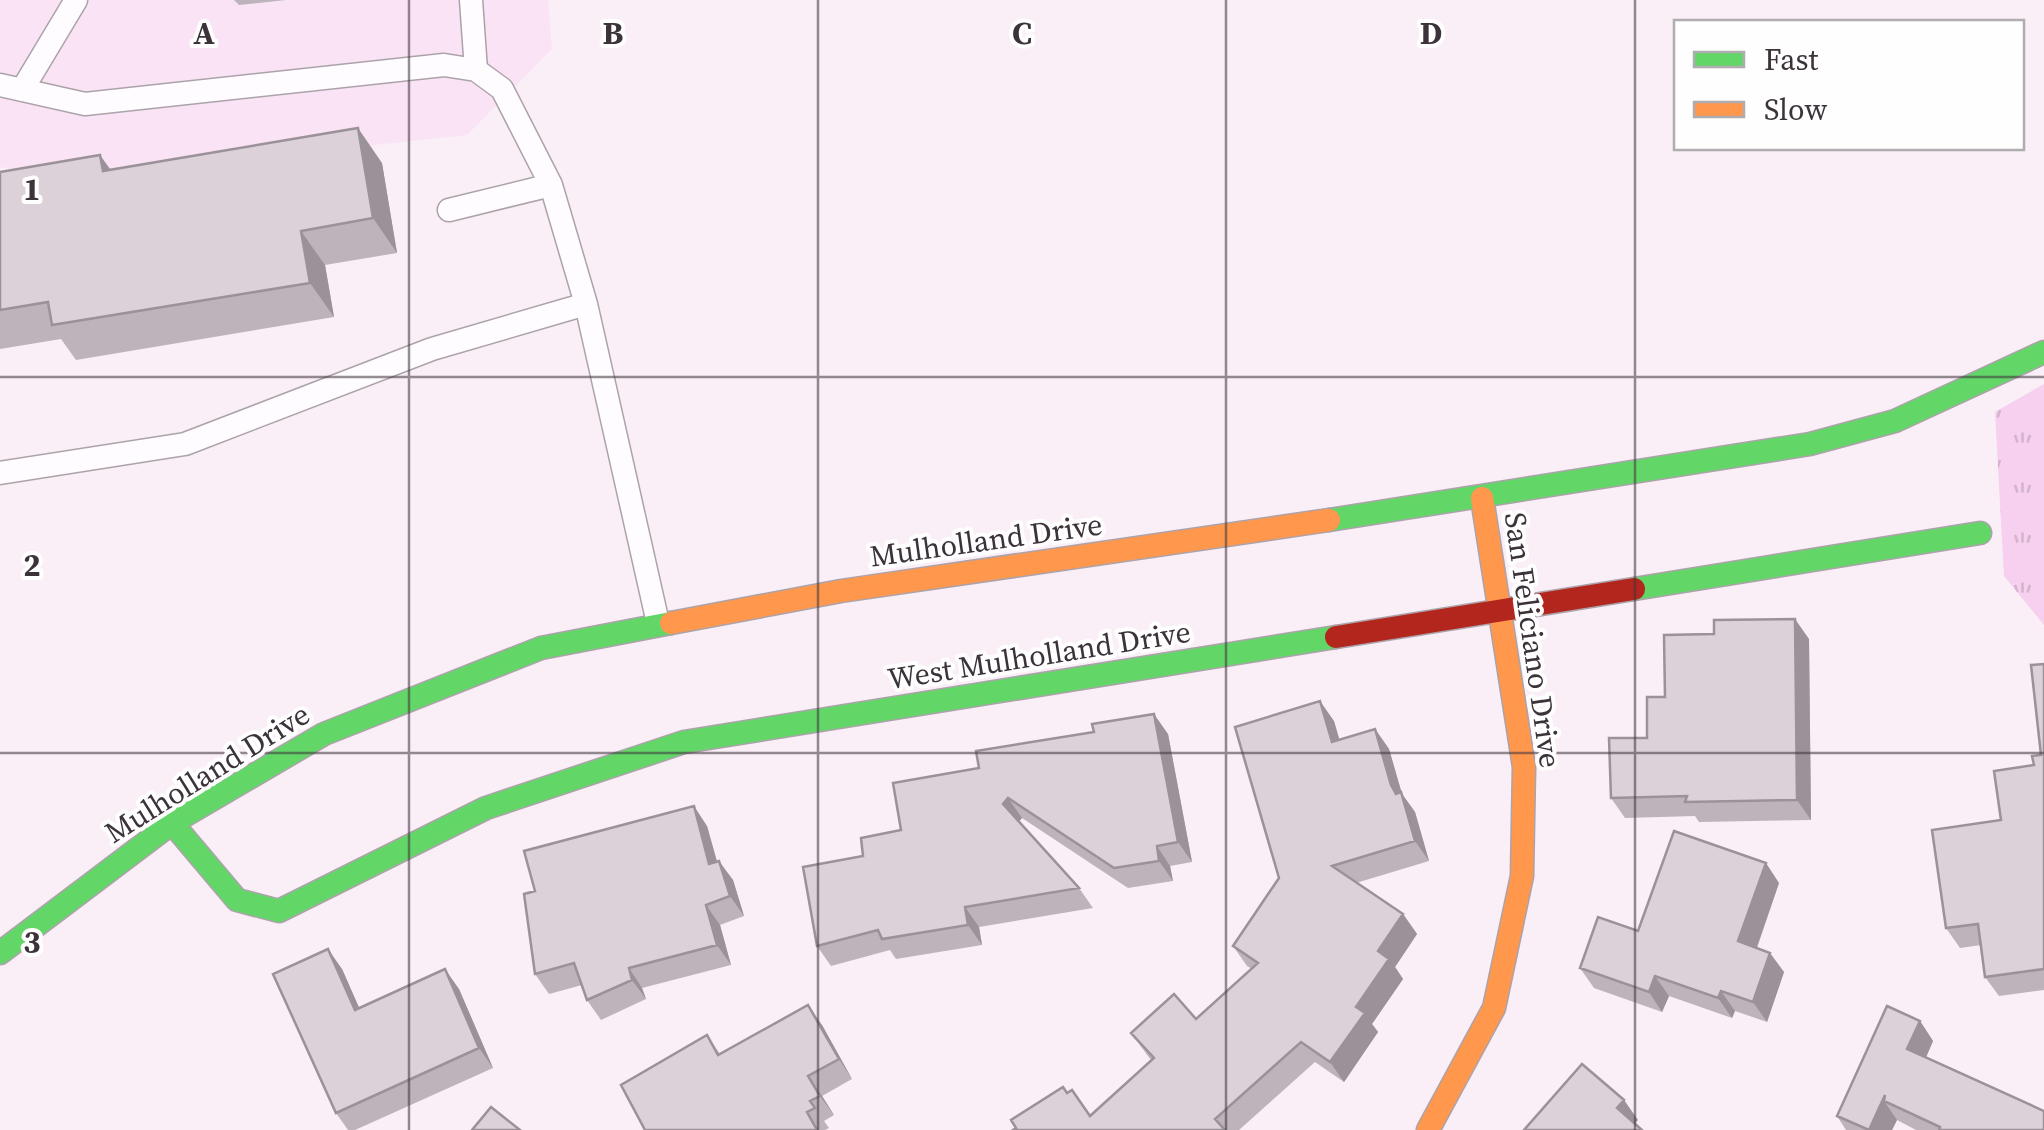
<svg xmlns="http://www.w3.org/2000/svg" width="2044" height="1130" font-family="'Source Serif 4',serif">
<defs>
<pattern id="grass-tufts" width="24" height="20" patternUnits="userSpaceOnUse" patternTransform="scale(2.5)"><rect width="24" height="20" fill="#f6d0ee"/><path d="M3 7l-1-3M5 7V3M7 7l1-3M15 17l-1-3M17 17v-4M19 17l1-3" fill="none" stroke="#d4b3cd"/></pattern>
</defs>
<rect width="100%" height="100%" fill="#faeef7"/>
<path fill="#f9e3f4" d="M0,0h548l4,49 -85,86 -403,43 -64,-11z"/>
<path fill="url(#grass-tufts)" d="M2044,384v241l-40,-49 -9,-164z"/>
<g fill="none" stroke-linecap="round" stroke-linejoin="round">
<defs>
<path id="lane" d="M471,0l5,70
M0,85l85,19 359,-39 32,5 26,19 49,96 35,119 72,319
M22,90l54,-90
M449,210l102,-25
M0,473l185,-29 247,-95 154,-45"/>
<path id="fast" d="M1329,520l481,-76 85,-23 149,-69
M1634,589l346,-56
M172,823l65,77 42,11 207,-103 198,-66 652,-105
M0,953l172,-130 152,-89 217,-86 130,-25"/>
<path id="slow" d="M671,623l170,-32 488,-71
M1428,1130l66,-122 28,-132 2,-109 -42,-269"/>
<path id="jam" d="M1336,637l298,-48"/>
</defs>
<use href="#lane" stroke="#aca3aa" stroke-width="25"/>
<use href="#fast" stroke="#aca3aa" stroke-width="25"/>
<use href="#slow" stroke="#aca3aa" stroke-width="25"/>
<use href="#jam" stroke="#aca3aa" stroke-width="25"/>
<use href="#lane" stroke="#fefcfe" stroke-width="22"/>
<use href="#fast" stroke="#63d668" stroke-width="22"/>
<use href="#slow" stroke="#ff974d" stroke-width="22"/>
<use href="#jam" stroke="#b3261e" stroke-width="22"/>
</g>
<path fill="#bdb4bb" d="M234,0h52l-47,5z
M382,163l15,90 -72,12 9,52 -258,43 -15,-21 -61,10v-177z
M1809,639l2,181 -112,2 -4,-6 -70,2 -14,-20 36,-60 18,-41z
M2044,664v326l-45,6 -14,-19 -4,-32 -21,3 -14,-20 55,-108 33,-55 7,-10z
M1334,721l5,19 36,-11 14,20 13,45 13,18 14,49 -73,22 47,31 14,20 -22,33 8,12 -31,45 6,8 -34,50 -29,-20 -76,68h-226l54,-37 24,23 60,-56 -20,-27 65,-14 56,-50 -5,-3 -14,-20 46,-68z
M1168,734l24,128 -22,4 3,15 -45,7 -106,-70 -3,3 60,67 14,20 -114,19 3,18 -86,14 -6,-9 -59,16 -14,-20 46,-90 38,-26 78,-62z
M707,826l10,35 16,19 11,36 -24,9 11,40 -89,23 4,11 -45,21 -14,-20 -5,-15 -33,9 -14,-20v-83z
M1779,883l-22,65 27,24 -17,50 -32,-11 -3,7 -63,-22 -7,16 -68,-24 -14,-20 58,-37z
M342,969l17,39 100,-19 34,79 -138,62h-7l-12,-17z
M1920,1021l13,20 -7,16 118,73h-128l-19,-10 -5,10h-46l-9,-14z
M822,1025l30,54 -30,17 12,19 -10,6 5,7 -4,2h-180l62,-95 13,19z"/>
<path fill="#9a9298" d="M358,128l24,35 15,90 -24,-35z
M100,155l25,35 -22,-19z
M301,231l24,34 9,52 -24,-34z
M1795,619l14,20 2,181 -14,-20z
M1320,701l14,20 12,41 -14,-20z
M1154,714l14,20 24,128 -14,-20z
M1375,729l14,20 13,45 13,18 14,49 -14,-20 -24,-56z
M1008,798l14,20 -5,6 -14,-20z
M694,806l13,20 16,58 -14,-20z
M1157,846l13,20 3,15 -14,-20z
M719,861l14,19 11,36 -14,-20z
M1766,863l13,20 -27,78 -14,-20z
M706,905l14,20 11,40 -14,-20z
M965,907l14,20 3,18 -14,-20z
M1403,914l14,20 -22,33 8,12 -31,45 6,8 -34,50 -14,-20 26,-55 22,-56z
M328,949l14,20 27,61 -14,-20z
M1770,953l14,19 -17,50 -14,-20z
M629,968l13,20 4,11 -14,-19z
M445,969l14,20 34,79 -14,-20z
M1655,976l14,20 -7,16 -13,-20z
M1721,991l14,20 -3,7 -14,-20z
M808,1005l14,20 30,54 -13,-20z
M1920,1021l13,20 -12,28 -14,-20z
M808,1076l14,20 12,19 -14,-19z
M1885,1095l-1,6 13,19 -5,10h-23z
M1624,1100l14,20 -7,8 -14,-20z"/>
<path fill="#dcd1d9" stroke="#9a9298" stroke-width="2.5" d="M358,128l15,90 -72,13 9,52 -258,42 -4,-23 -48,8v-138l100,-17 3,16z
M1795,619l2,181 -112,2 2,-6 -76,2 -2,-60h38v-41h18l-1,-62 50,-1v-14z
M2044,664v305l-59,8 -7,-53 -32,4 -14,-98 69,-10 -7,-49 40,-6 -2,-9 9,-1 -10,-90z
M1320,701l12,41 43,-13 16,56 5,9 5,-2 14,49 -83,25 71,48 -25,37 11,8 -33,48 9,6 -35,49 -29,-20 -86,77 10,11h-212l3,-2 -5,-8 52,-33 4,6 5,-3 18,26 64,-58 -23,-25 43,-39 22,25 62,-56 -25,-17 46,-68 -44,-151z
M1154,714l24,128 -21,4 2,15 -45,7 -106,-70 -5,6 76,84 -114,19 3,18 -86,14 -4,-9 -61,16 -14,-79 60,-11 -2,-18 40,-8 -8,-47 86,-15 -3,-17 118,-19 -2,-8z
M694,806l15,58 10,-3 11,35 -24,9 11,40 -88,23 3,12 -45,20 -13,-37 -39,11 -11,-80 11,-3 -11,-40z
M1674,831l92,32 -28,78 32,12 -17,49 -32,-11 -3,7 -63,-22 -6,16 -69,-24 18,-51 40,14z
M328,949l27,61 90,-41 34,79 -143,65 -63,-139z
M808,1005l31,54 -31,17 12,20 -10,5 5,7 -8,4 10,18h-172l-24,-45 86,-50 11,20z
M1887,1006l33,15 -13,28 137,62v19h-105l1,-3 -56,-26 1,-6 -16,35 -32,-14z
M1582,1064l42,36 -7,8 25,22h-118z
M491,1107l29,23h-48z"/>
<path fill="none" stroke="#3c333a" stroke-width="2.5" stroke-opacity="0.55" d="M409,0v1130M818,0v1130M1226,0v1130M1635,0v1130M0,377h2044M0,753h2044"/>
<g text-anchor="middle" dominant-baseline="central" stroke-width="8" stroke-linejoin="round" paint-order="stroke">
<g font-size="30" fill="#3c333a" stroke="#fefefe">
<text transform="translate(986 540) rotate(-8)">Mulholland Drive</text>
<text transform="translate(1533 640) rotate(82)">San Feliciano Drive</text>
<text transform="translate(1039 655) rotate(-9)">West Mulholland Drive</text>
<text transform="translate(207 773) rotate(-32)">Mulholland Drive</text>
</g>
</g>
<g font-size="32" text-anchor="middle" font-weight="bold" fill="#3c333a" stroke="#fefefe" stroke-width="8" stroke-linejoin="round" paint-order="stroke">
<text x="204" y="44">A</text>
<text x="613" y="44">B</text>
<text x="1022" y="44">C</text>
<text x="1431" y="44">D</text>
<text x="32" y="200">1</text>
<text x="32" y="576">2</text>
<text x="32" y="953">3</text>
</g>
<rect x="1674" y="20" width="350" height="130" fill="#fefefe" stroke="#b0adb0" stroke-width="2.5"/>
<rect x="1694" y="52" width="50" height="15" fill="#63d668" stroke="#b0adb0" stroke-width="2.5"/>
<text x="1764" y="70" font-size="30" fill="#3c333a">Fast</text>
<rect x="1694" y="102" width="50" height="15" fill="#ff974d" stroke="#b0adb0" stroke-width="2.5"/>
<text x="1764" y="120" font-size="30" fill="#3c333a">Slow</text>
</svg>
